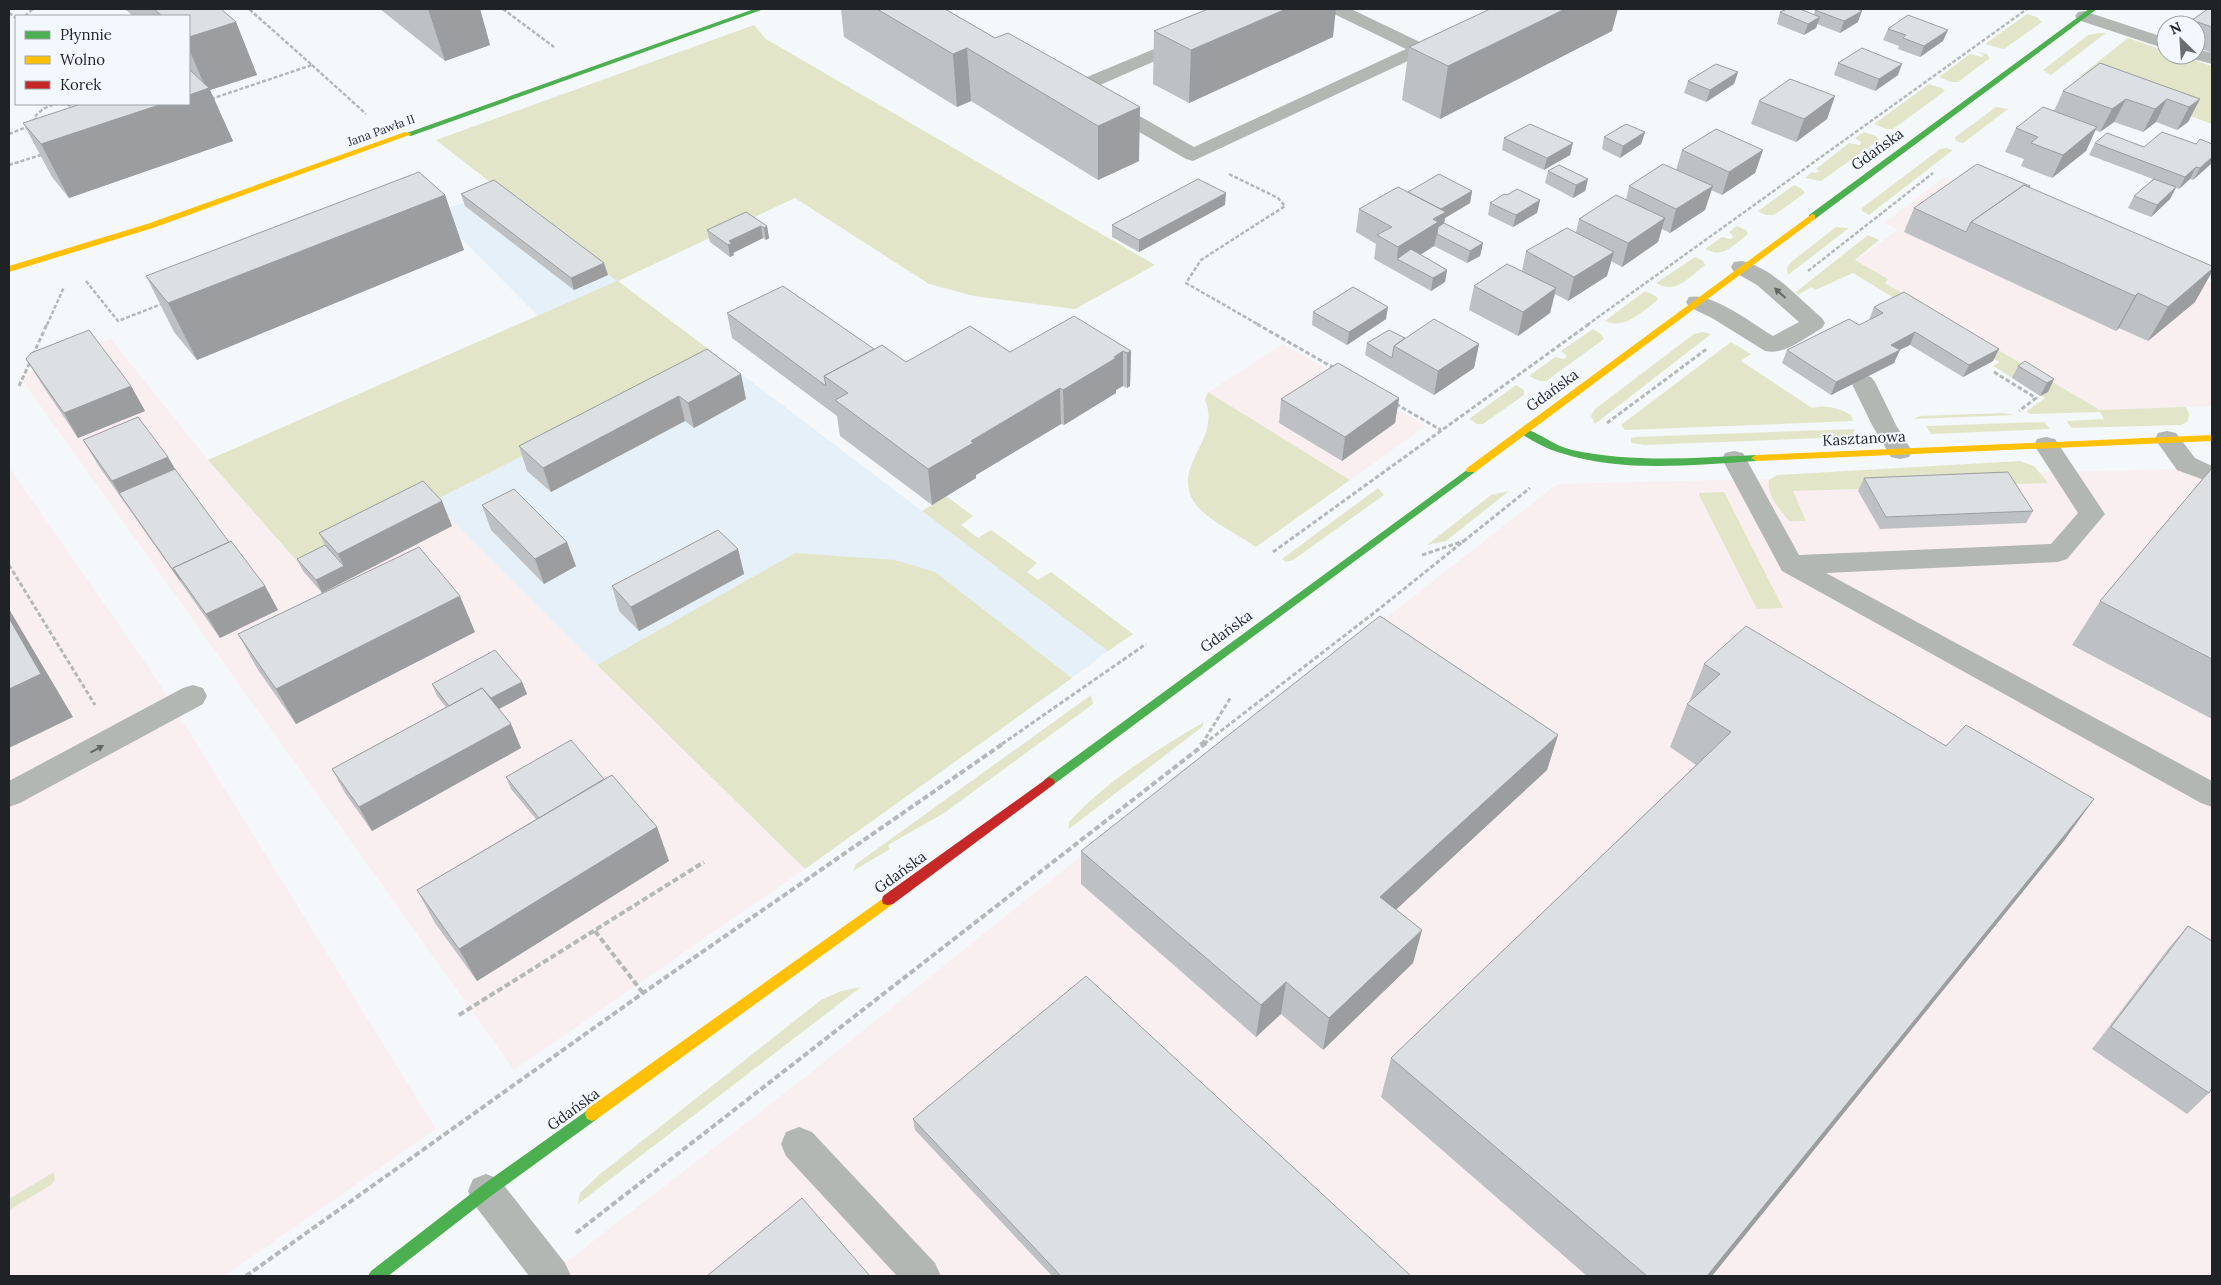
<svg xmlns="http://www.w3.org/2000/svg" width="2221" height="1285" font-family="Lora,serif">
<rect width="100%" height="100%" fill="#f5f8fa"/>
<path fill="#f9eff1" d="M1944,177l268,106v123l-111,4 -215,-127 3,-4 -33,-19 42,-30 -14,-7z
M111,339l97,121 94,107 131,-66 164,164 208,204 -291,201 -495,-694z
M1283,344l143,82 -76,54 -142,-88z
M9,467l147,211 280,451 -212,147h-215z
M2212,468v808h-1664l256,-198 224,-180 529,-414z"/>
<path fill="#e5f0f9" d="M498,189l120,92 -80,35 -102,-103z
M719,357l203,154 186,140 -36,27 -137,-106 -140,-19 -198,112 -164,-164z"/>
<path fill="#e2e5c8" d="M2027,14l10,3 5,5 -38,27 -19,-5z
M754,25l12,14 389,226 -80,44 -101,-13 -45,-12 -134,-86 -177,83 101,76 -417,210 -94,-107 409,-179 -181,-141z
M2098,33h8l-55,42 -8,-5 45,-35z
M2128,38l38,13v4h12l34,11v58l-132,-48z
M1975,51l12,3 3,4 -32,24h-7l-12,-5 31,-23 12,3 2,-2z
M1929,84l13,4 3,3 -52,38h-7l-12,-5z
M1996,107l12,2 -45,34 -7,-2 -1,-4z
M1864,132l12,4 3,4 -58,41 -16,-3 7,-6 3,1 5,-2 -4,-2 33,-26 10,2 3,-2 -7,-5z
M1947,148l6,2 -84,65 -7,-4v-3l78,-59z
M1794,185l8,4 3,4 -31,22h-8l-8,-4z
M1737,226l9,4 2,4c-15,11 -24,25 -43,15l17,-12 8,2 4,-2 -5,-5z
M1836,227l13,1 -61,47 -1,-7 4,-6z
M1868,235l11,5 -24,20 33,19 -3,4 215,127 86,-3 3,7 -1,7 -7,4 -109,3 -6,-7 38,-2 -4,-7 -71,2 -2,-3 18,-13 -52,-32 6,-4 -146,-89 -38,17 -3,-3 -14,8 -2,-3z
M1695,257l8,4 2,4c-16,12 -29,30 -49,18z
M1645,291l11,5 2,4c-17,12 -33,30 -53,21z
M1593,329l8,5 3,5 -58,42h-7l-10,-5 26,-19 9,2 3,-3 -6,-5z
M1702,332l9,2 -116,90 -4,-8 4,-7 99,-75z
M1731,342l20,12 -10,7 71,47c14,-4 27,0 39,7l2,6 -228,9 -4,-5z
M1516,385l8,5v5l-41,29h-6l-8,-5z
M1208,392l142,88 -94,67c-17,-12 -51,-28 -62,-45 -23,-37 28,-62 11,-102z
M2003,413l11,2 -101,4 7,-3z
M2044,422l6,7 -119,5 -5,-8z
M1855,429l-2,5 -7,3 -201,8 -14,-2v-5l4,-1z
M2020,461l14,5 14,17 -255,8 13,30h-16l-2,-1c-9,-12 -22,-25 -19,-40l8,-5z
M1378,488l6,7 -91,65 -7,2 -4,-3z
M1509,491l-63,50 -19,4 64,-50z
M1724,492l59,116 -26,1 -58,-114v-2z
M946,496l27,20 -12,9 17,13 13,-8 46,33 -10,9 11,8 13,-8 82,62 -25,17 -186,-140z
M795,553l100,7 40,12 137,106 -267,191 -208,-204z
M1091,695l2,9 -149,109 -56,32 2,4 -37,22 3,-7z
M1204,722l-2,5 -133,102v-7c36,-40 89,-73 135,-100z
M861,987l-283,217 2,-11 20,-19 221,-174 20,-9z
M54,1172l1,8 -4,5 -42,25v-11z"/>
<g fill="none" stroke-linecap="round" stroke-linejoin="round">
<path stroke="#b4b8b6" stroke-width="2.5" stroke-dasharray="4 2" stroke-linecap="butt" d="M503,9l51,38
M9,13l7,5
M25,16l8,-7
M312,65l54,49
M211,99l101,-34 -63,-56
M37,121l-3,-3c9,-13 28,-19 42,-9
M9,134l20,-8
M9,165l35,-11
M1229,174l49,24 7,8 -84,54 -15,23 73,42
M1808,271l125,-98
M86,281l32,40 44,-17
M47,325l17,-38
M1587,325l440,-316"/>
<path stroke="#b4b8b6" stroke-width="3" stroke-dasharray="4.5 2.5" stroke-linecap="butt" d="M1257,324l77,44
M33,355l14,-31
M1994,372l42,26 -17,13
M19,386l12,-26
M1396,404l45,26
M1607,423l101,-75
M1273,552l316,-228
M1422,555l42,-14
M9,565l86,140
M1002,744l144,-100
M1202,744l29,-47
M1204,744l175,-135 151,-121"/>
<path stroke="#b4b8b6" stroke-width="4" stroke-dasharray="6 3" stroke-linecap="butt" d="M1201,745l1,-2
M595,931l48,62
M459,1015l245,-153
M576,1233l630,-490
M246,1276l397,-283 361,-250"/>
<path fill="#b3b7b3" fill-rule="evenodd" d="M1329,9h22l69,33 71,-33h23l-3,4 -318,148 -7,-2 -85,-49 -3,-4 3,-4 7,-2 7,2 79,45 212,-98 -74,-36z
M2084,11l82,27v11l-88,-29 -3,-4 3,-4z
M1188,35l6,1 3,4 -3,4 -110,48 -7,2 -7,-2 -2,-4 2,-4z
M2196,49l16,4v11l-22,-6 -2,-3h8z
M1742,261c31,7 56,37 80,57l3,5 -3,5c-16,9 -38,28 -57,23l-53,-33 -23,-11 -3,-5 3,-5c23,-5 64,27 84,39l26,-14 -42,-37 -23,-13 -3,-5 3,-5z
M1863,375l8,2 4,5 21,43 16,26 -3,6 -9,2 -9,-2 -19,-32 -21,-43 4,-5z
M2167,431l9,2 19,25 17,8v17l-35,-13 -22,-31 3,-6z
M2046,437l9,2 50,75 -38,45 -9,3 -232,11 386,208v26l-11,-4 -419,-232 -60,-112 3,-6 9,-2 9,2 56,102 252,-11 27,-31 -44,-68 3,-6z
M193,685l10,3 4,8 -4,8 -183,99 -11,4v-26l174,-93z
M799,1127l13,5 123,131 6,13h-44l-111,-120 -5,-12 5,-12z
M486,1174l13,5 66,84 6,13h-42l-56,-73 -5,-12 5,-12z"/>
<path fill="#4caf50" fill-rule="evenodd" d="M754,9h10l-353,127 -7,-2z
M2089,9h8l-282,210h-6v-4z
M1523,428c17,5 31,18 49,22 60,13 123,8 184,5l5,3 -5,3c-64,4 -133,12 -195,-8 -15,-4 -28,-12 -41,-20l-2,-2z
M1471,467l4,1 1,2 -1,2 -422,313h-8l-2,-3 2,-3z
M592,1107l5,2 2,5 -2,5 -106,77 -103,80h-20l3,-5 110,-85z"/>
<path fill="#ffc107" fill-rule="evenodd" d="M405,132l7,2 -259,94 -144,44v-6l138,-42z
M1812,214l3,1v4l-340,253h-8l-1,-2 1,-2z
M2212,435v6l-456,20 -5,-3 5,-3z
M888,895l5,1 1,4 -1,4 -296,215 -5,2 -5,-2 -2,-5 2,-5z"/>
<path fill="#c62828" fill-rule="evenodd" d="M1049,777l4,2 2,3 -2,3 -160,119 -5,1 -5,-1 -1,-4 1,-4z"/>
</g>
<path fill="#bec1c3" d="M125,9h96l15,13 21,53 -47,15 23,51 -164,57 -17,-21 -29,-54 166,-19v-88h-56z
M380,9h100l10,36 -45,16z
M841,9h104l50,29 144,123 -41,19 -127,-79 -14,6 -113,-70z
M2212,9v44l-16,-6v-22h-7l3,-5z
M1815,10l43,12 -18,11 -23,-9 -1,4 -12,7 -27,-11 3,-12 34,2z
M1888,29l55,12 -23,16 -22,-8 1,-3 -16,-6z
M1154,31l179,6 -144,66 -36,-19z
M1612,31l-172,88 -38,-19 7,-53z
M1838,63l60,12 -23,16 -41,-16z
M1738,72l-4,12 -28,18 -22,-9 4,-12z
M2063,91l137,8 -12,23 -11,8 -21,-8 -13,10 -29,-10 -14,10 -5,-2 -9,21 -34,27 -31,-12 3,-7 -19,-7 11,-24 38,-17z
M1835,96l-8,23 -31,23 -45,-18 8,-23z
M1645,132l-4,12 -21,14 -18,-9 2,-12z
M1504,138l66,17 -26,15 -42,-20z
M2095,143l49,4 68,16 -19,17 -3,-1 -11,10 -3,-1 -6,11 -19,18 -23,-9 6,-12 19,-17 -64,-24z
M1682,150h81l-8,23 -33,22 -11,-5 -6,20 -35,23 -8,-4 -4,13 -36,25 -11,-6 -4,15 -39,25 -13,-7 -5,19 -32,23 -49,-26 5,-24 48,-15 4,-20 50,-19 3,-13 47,-19 3,-14 47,-16z
M1548,171l40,8 -3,12 -12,7 -28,-15z
M2030,187l165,115 -47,39 -29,-13 -3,3 -212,-99 10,-24z
M1472,191l-2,12 -25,15 -1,5 39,20 -3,13 -13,7 -33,-17 -14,9 27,15 -2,12 -14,9 -57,-32 2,-15 -20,-12 3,-23 49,-17z
M461,194l143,69 4,12 -34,15 -109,-84z
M445,195l19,55 -267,110 -23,-28 -28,-56z
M1507,195l33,5 -3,13 -24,14 -25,-12 2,-12z
M1225,205l-86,47 -27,-15v-12z
M767,226l2,12 -3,2 -3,-2 -30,15 1,2 -4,2 -20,-15 -3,-12z
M1874,307l125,42 -6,12 -30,16 -53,-32 -11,5 -5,13 -63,32 -49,-32 5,-13 72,-25 10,-5z
M1313,312l73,7 -39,26 -35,-20z
M727,313l147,36 32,13 104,-10 121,-1 -1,35 -3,2 -4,-2 -7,4v3l-52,32 -3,-1 -85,51v3l-44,27 -92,-69 -3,-20 -105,-78z
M1405,338l74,6 -5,24 -40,27 -69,-40 2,-12z
M26,359l105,27 14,25 -67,27 -37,-55z
M2018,366l36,13 -6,13 -8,4 -28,-18z
M653,378l93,21 -52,29 -9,-7 -134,71 -24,-21 -8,-25z
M1399,398l-4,25 -53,38 -63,-38 2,-24z
M83,440l85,17 7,12 54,73 36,44 13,24 -58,28 -122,-173z
M2212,468v251l-140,-74 28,-44z
M1864,478l169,33 -7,12 -146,6 -22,-38z
M482,505l94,61 -32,18 -53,-54z
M452,526l-130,67 -19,-22 -6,-12 28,-14 -6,-12z
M738,549l6,25 -105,57 -20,-20 -7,-25z
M475,632l-179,92 -38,-54 -20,-36z
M1704,664l242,82 148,53 -31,43 -351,434h-125l-206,-179 10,-39 305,-293 -26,-18 17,-43 2,-2z
M522,682l5,12 -28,15 12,15 10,24 -149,83 -27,-38 -13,-24 114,-62 -9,-11 -5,-12z
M1558,735l-11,35 -151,139 26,21 -9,33 -90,87 -42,-36 -25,23 -175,-153v-33z
M506,777l98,2 53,48 12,34 -192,120 -42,-58 -18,-33 119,-71 -25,-30z
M2188,926l21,167 -22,21 -95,-65 76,-100z
M913,1119l498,157h-359l-137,-146z"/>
<path fill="#9b9d9f" d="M428,9h52l10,36 -45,16z
M1286,9h50l-3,28 -144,66 2,-53z
M1565,9h53l-6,22 -172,88 8,-53z
M1862,11l-4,11 -18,11 4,-12z
M1820,17l-4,11 -12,7 4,-11z
M236,22l21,53 -47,15 23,51 -164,57 -28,-54 121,-40h27v-9l17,-6 -17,-40v-12z
M1948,30l-5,11 -23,16 4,-11z
M967,48l4,53 -14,6 -4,-53z
M1902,64l-4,11 -23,16 4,-12z
M1738,72l-4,12 -28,18 4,-12z
M1835,96l-8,23 -31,23 8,-23z
M2126,99l-12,23 -14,10 12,-23z
M2167,99l-11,23 -13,10 12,-23z
M2200,99l-12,23 -11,8 12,-23z
M1140,107l-1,54 -41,19v-54z
M2097,127l-11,24 -34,27 11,-23z
M1645,132l-4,12 -21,14 3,-12z
M1573,143l-3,12 -26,15 3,-12z
M1763,150l-8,23 -33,22 7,-23z
M2212,157v6l-19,17 7,-12z
M2196,167l-6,12 -11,10 6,-12z
M1588,179l-3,12 -12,7 3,-13z
M1713,186l-8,24 -35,23 6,-24z
M2176,187l-6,12 -19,18 6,-12z
M1472,191l-2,12 -25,15 -3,17 -5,-1 -3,12 -28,18 -9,-5 1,-12 32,-32z
M1226,193l-1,12 -86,47v-12z
M445,195l19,55 -267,110 -29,-57z
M1540,200l-3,13 -24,14 3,-12z
M1665,218l-7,24 -36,25 6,-24z
M761,226l2,12 -30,15 1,2 -4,2 -2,-12 1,-4z
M767,226l2,12 -3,2 -2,-12z
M1483,243l-3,13 -13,7 3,-12z
M1614,252l-7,24 -39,25 6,-24z
M604,263l4,12 -34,15 -3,-12z
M2212,269v3l-17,30 -47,39 20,-34z
M1447,270l-2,12 -14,9 2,-13z
M1556,288l-6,25 -32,23 5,-24z
M2138,293l-19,35 -3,3 19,-35z
M1388,307l-2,12 -39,26 2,-13z
M1915,332l-5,13 -25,12 6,-12z
M1479,344l-5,24 -40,27 4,-24z
M1999,349l-6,12 -30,16 6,-12z
M1900,350l-6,13 -63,32 5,-13z
M1123,351v35l-7,4v3l-52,32 -1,-35z
M1131,351l-1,35 -3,2v-35z
M741,374l5,25 -52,29 -6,-25z
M2054,379l-6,13 -8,4 7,-13z
M131,386l14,25 -67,27 -14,-25z
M1060,388l1,36 -85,51v3l-44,27 -4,-36 43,-28z
M679,396l6,25 -134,71 -8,-24z
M1399,398l-4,25 -53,38 3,-24z
M168,457l14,24 -63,12 -7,-12z
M442,501l10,25 -130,67 -6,-13 28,-14 -6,-12z
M567,542l9,24 -32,18 -9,-25z
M738,549l6,25 -105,57 -8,-24z
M265,586l13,24 -58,28 -14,-24z
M460,596l15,36 -179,92 -20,-35z
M9,609l64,108 -64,31z
M522,682l5,12 -58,31 -6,-12z
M511,724l10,24 -149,83 -13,-24z
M1558,735l-11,35 -174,161 7,-34z
M2094,799l-31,43 -351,434h-5z
M657,827l12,34 -192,120 -18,-32z
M1422,930l-9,33 -90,87 6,-32z
M1286,982l-5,32 -25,23 5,-32z"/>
<path fill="#dde0e3" stroke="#9b9d9f" d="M154,9h67l15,13 -47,15v-21h-27z
M877,9h68l50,29 13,-5 132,74 -42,19 -131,-78 -14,6z
M1208,9h78l-95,41 -37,-19z
M1490,9h75l-117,57 -39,-19z
M1787,9h13l20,8 -12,7 -28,-12z
M1818,9h39l5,2 -18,10 -29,-11z
M2208,9h4v18l-20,-7z
M1908,15l40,15 -24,16 -21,-8 3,-3 -18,-6z
M1862,48l40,16 -23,15 -41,-16z
M2100,63l100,36 -11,8 -22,-8 -12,10 -29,-10 -14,10 -49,-18z
M1716,64l22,8 -28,18 -22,-9z
M189,69l20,19 -20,7z
M1790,79l45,17 -31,23 -45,-18z
M81,104h81l-121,40 -18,-21z
M2043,107l54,20 -34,28 -32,-12 7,-6 -22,-9z
M1530,124l43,19 -26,15 -43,-20z
M1626,124l19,8 -22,14 -19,-9z
M1716,129l47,21 -34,22 -47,-22z
M2162,132l34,12 4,-5 12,5v13l-12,11 -4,-1 -11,10 -90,-34 12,-10 37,14z
M1663,164l50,22 -37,23 -47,-23z
M1977,164l53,22 -1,1 -5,-2 -53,37 -5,10 -52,-24z
M1559,165l29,14 -12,6 -28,-14z
M419,172l26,23 -277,108 -22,-27z
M1439,174l33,17 -31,18 -33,-17z
M1198,179l28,14 -87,47 -27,-15z
M2154,179l22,8 -19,18 -23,-9z
M494,180l110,83 -33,15 -110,-84z
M2024,185l188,81v3l-44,38 -30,-14 -3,3 -164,-74z
M1398,187l48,25 -13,7 5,3 -40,25 -21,-12 15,-8 -33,-18z
M1517,189l23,11 -24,15 -26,-12 14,-9 3,1z
M1616,195l49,23 -37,25 -49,-24z
M746,212l21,14 -3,2 -3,-2 -32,15 3,2 -4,2 -21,-15z
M1444,223l39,20 -13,8 -33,-17 1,-7z
M1567,228l47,24 -40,25 -48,-26z
M1411,249l36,21 -14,8 -36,-19z
M1507,264l49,24 -33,24 -49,-26z
M783,286l91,63 -50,27 2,10 -99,-73z
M1353,287l35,20 -39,25 -36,-20z
M1904,292l95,57 -30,16 -54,-33 -24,13 9,5 -64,32 -49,-32 62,-31 10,6 24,-12 -9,-6z
M1074,316l57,35 -4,2 -4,-2 -9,6 2,1 -53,32 -3,-2 -89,53 2,2 -45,26 -93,-69 13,-7 -24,-17 58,-31 24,17 64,-36 40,26z
M1434,319l45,25 -41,27 -44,-25z
M89,330l42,56 -67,27 -38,-54 5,-6z
M1389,330l16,8 -11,8 -2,12 -25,-15z
M707,349l34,25 -53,29 -9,-7 -136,72 -24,-22z
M2025,361l29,18 -7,4 -29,-17z
M1338,363l61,35 -54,39 -64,-38z
M138,417l30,40 -56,24 -29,-41z
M2212,468v191l-112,-58z
M175,469l54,73 -56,26 7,12 -61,-87z
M2008,472l25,39 -147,6 -22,-39z
M423,481l19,20 -104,53 -19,-21z
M514,489l53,53 -32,17 -53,-54z
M718,530l20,19 -107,58 -19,-21z
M231,541l34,45 -59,28 -33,-46z
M325,545l19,21 -28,14 -19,-21z
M419,547l41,49 -184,93 -38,-55z
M1380,616l178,119 -178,162 42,33 -93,88 -43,-36 -25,23 -180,-154z
M9,618l32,56 -32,15z
M1746,626l200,120 20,-21 128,74 -387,477h-60l-256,-218 340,-326 -44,-28 33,-30 -16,-10z
M495,650l27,32 -31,16 -9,-10 -33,18 -17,-22z
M482,688l29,36 -152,83 -27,-38z
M571,740l33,39 -65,39 -33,-41z
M612,775l45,52 -198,122 -42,-59z
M2188,926l24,15v147l-3,5 -98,-66z
M1086,976l325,300h-350l-148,-157z
M802,1198l68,78h-163z"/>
<defs><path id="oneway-solid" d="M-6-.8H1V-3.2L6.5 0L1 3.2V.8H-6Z" transform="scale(1.25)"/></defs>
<g fill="#626665">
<use href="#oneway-solid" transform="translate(1780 293) rotate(-138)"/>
<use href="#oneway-solid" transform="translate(97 749) rotate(-29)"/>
</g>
<g text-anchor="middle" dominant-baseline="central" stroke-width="4" stroke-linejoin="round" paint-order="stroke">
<g font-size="12" fill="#1f2326" stroke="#f2f8fd">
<text transform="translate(381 130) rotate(-20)">Jana Pawła II</text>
</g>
<g font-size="15" fill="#1f2326" stroke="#f2f8fd">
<text transform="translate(1877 149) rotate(-36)">Gdańska</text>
<text transform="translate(1552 390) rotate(-36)">Gdańska</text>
<text transform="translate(1864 438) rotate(-3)">Kasztanowa</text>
<text transform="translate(1226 631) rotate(-36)">Gdańska</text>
<text transform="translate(900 872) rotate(-36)">Gdańska</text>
<text transform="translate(573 1109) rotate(-36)">Gdańska</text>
</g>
</g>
<rect width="2221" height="1285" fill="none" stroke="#1f2326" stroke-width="20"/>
<rect x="15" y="15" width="175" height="90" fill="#f2f8fd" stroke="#9ea3a7"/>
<rect x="25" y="31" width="25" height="8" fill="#4caf50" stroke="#9ea3a7"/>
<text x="60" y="40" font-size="15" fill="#1f2326">Płynnie</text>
<rect x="25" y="56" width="25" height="8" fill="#ffc107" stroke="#9ea3a7"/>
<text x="60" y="65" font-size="15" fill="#1f2326">Wolno</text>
<rect x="25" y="81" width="25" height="8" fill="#c62828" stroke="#9ea3a7"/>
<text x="60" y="90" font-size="15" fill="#1f2326">Korek</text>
<g transform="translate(2181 40) rotate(335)"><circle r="24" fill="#f2f8fd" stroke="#9ea3a7"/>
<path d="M0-4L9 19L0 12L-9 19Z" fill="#6a6e70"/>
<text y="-8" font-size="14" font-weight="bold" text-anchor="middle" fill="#1f2326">N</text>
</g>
</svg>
